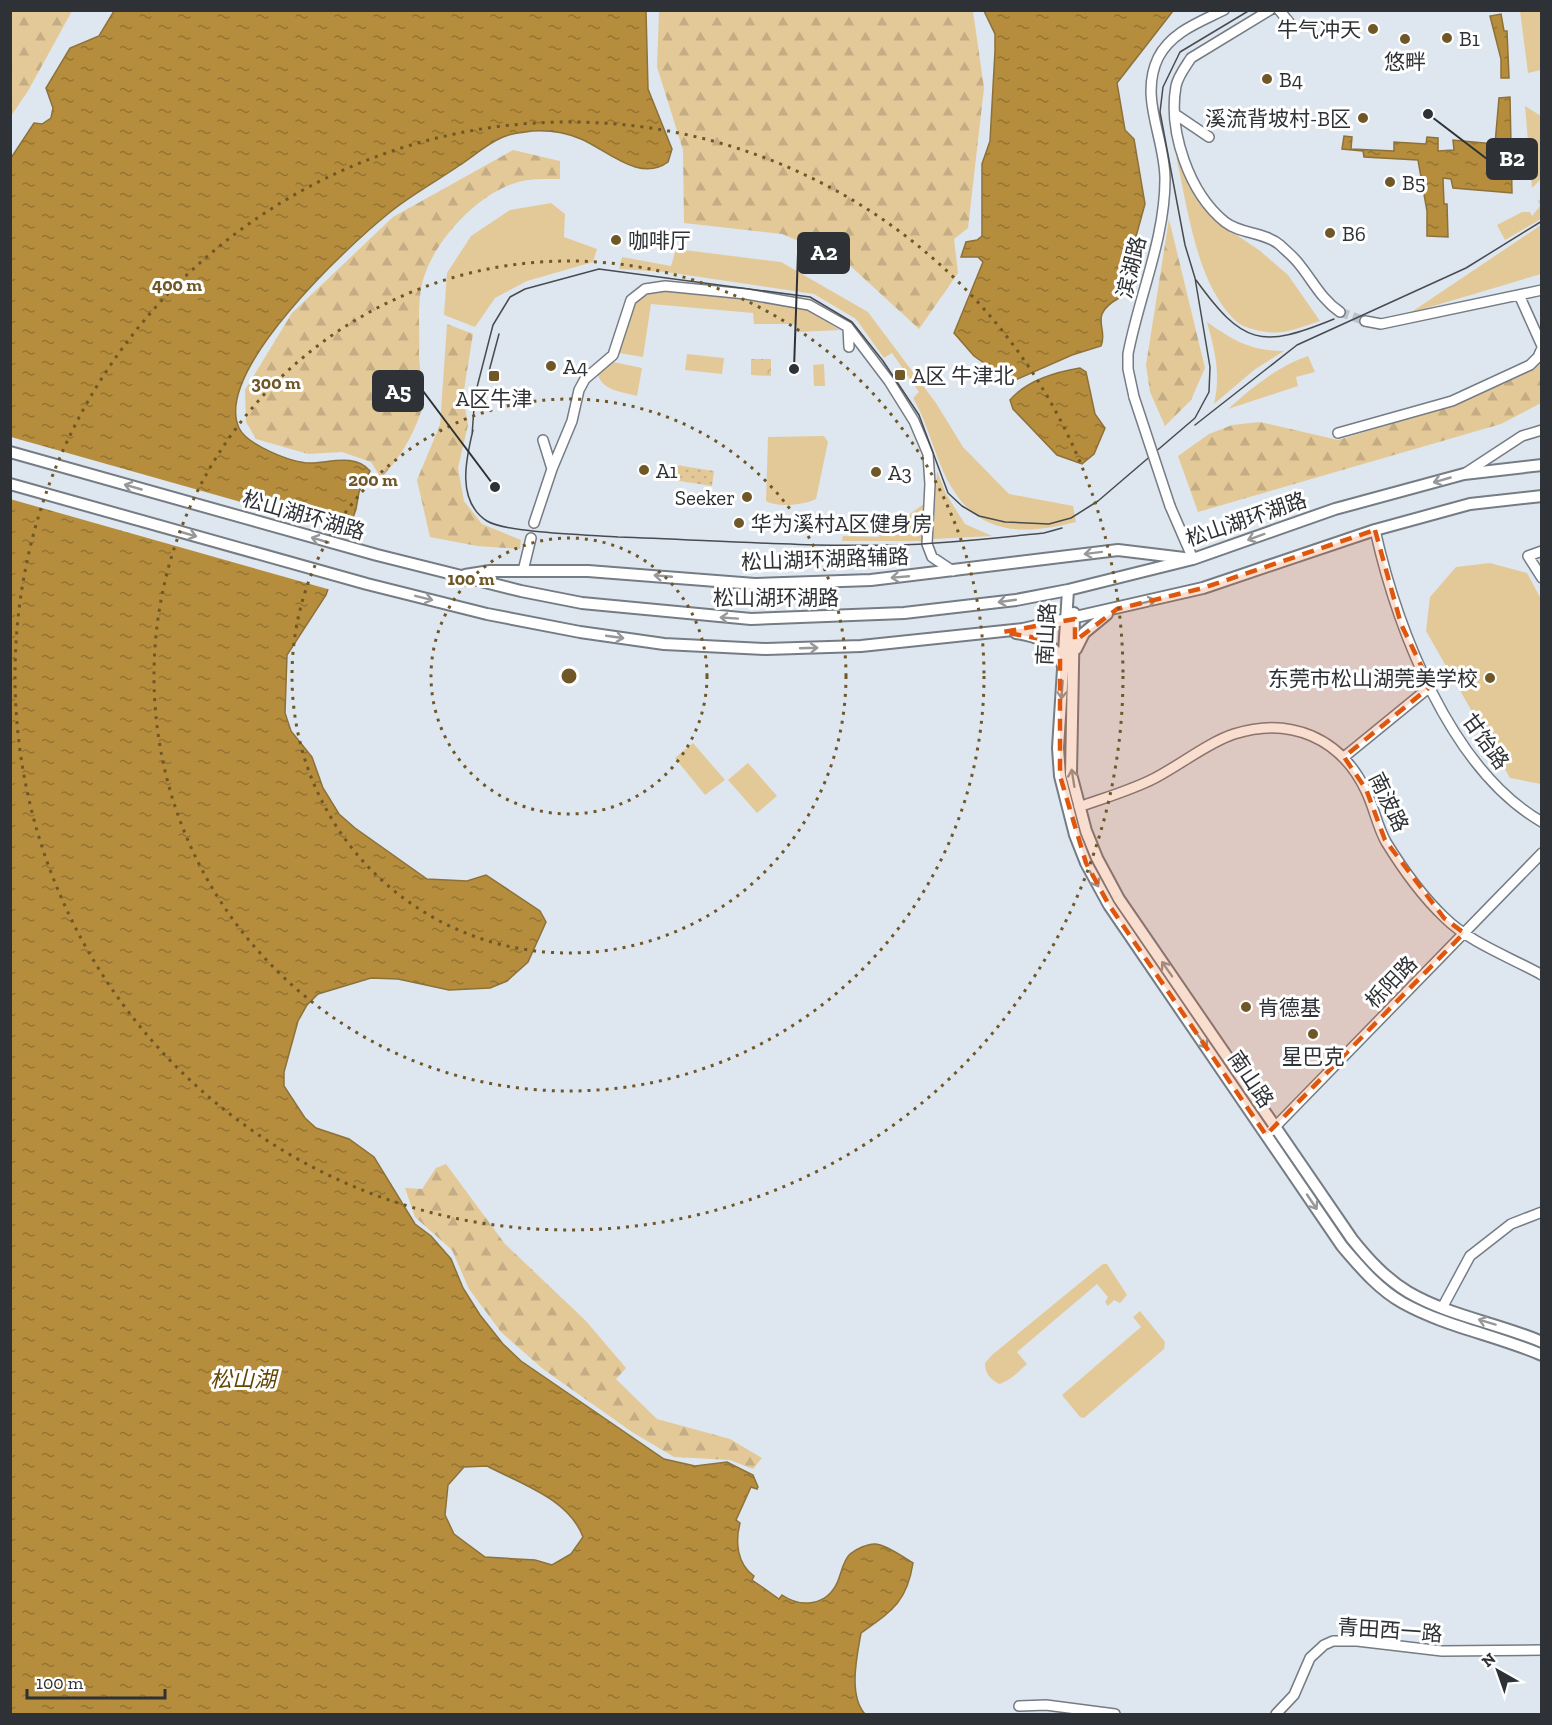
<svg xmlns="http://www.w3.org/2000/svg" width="1552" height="1725" font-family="'Zilla Slab','Noto Sans SC',serif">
<defs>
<pattern id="forest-firs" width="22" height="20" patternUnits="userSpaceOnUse" patternTransform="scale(1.5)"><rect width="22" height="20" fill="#e4c998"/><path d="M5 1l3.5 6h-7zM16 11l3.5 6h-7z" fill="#c4ad84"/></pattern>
<pattern id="park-crowns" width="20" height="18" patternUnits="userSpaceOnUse" patternTransform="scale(1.5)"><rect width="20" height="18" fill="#e4c998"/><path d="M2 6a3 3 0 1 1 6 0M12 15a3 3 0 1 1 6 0" fill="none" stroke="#c4ad84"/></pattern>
<pattern id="garden-dots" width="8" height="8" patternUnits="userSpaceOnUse" patternTransform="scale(1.5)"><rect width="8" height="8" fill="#e4c998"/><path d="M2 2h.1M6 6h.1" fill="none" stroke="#c4ad84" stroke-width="1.8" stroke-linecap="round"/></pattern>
<pattern id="water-ripples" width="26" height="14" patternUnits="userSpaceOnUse" patternTransform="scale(1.5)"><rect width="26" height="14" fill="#b58d3c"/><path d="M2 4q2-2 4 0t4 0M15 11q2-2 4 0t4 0" fill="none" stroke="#947433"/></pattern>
</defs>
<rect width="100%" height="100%" fill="#dee6ef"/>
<path fill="#e4c998" d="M1520,11h21v59l-13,3z
M1525,106l16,10v63l-9,9z
M1176,156l16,32 31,38 36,24 29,25 32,46c-17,5 -35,14 -53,11 -9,-1 -25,-5 -30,-10 -41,-37 -49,-114 -61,-166z
M1541,198v21l-36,21 -8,-15 25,-13h8l2,4 8,-10 -2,-5z
M551,203l14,11 -1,23 33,12 -4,13 -66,19 -32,17 -20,29 -31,-12 3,-42 24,-37 39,-26z
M1541,225v49l-131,39z
M676,249l105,13 87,50 68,91 27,44 46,47 64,12 3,16c-47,12 -93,15 -122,-31 -18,-27 -24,-64 -41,-93l6,-6 -27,-39 -8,5 -28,-39 -42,-25 -148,-22 -47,-3 3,-12 49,9z
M666,289l121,15 20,6 33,20 -42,2 -2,-8h-42l-1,-11 -102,-9 -8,53 -24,-4c9,-35 7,-57 47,-64z
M1207,322c27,19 44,29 77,29l-30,19 -40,34c7,-30 1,-53 -7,-82z
M687,354l37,4 -2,16 -37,-4z
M1308,356l7,16 -19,5 2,9 -70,23c23,-21 50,-43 80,-53z
M613,362l29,6 -5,28c-14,-4 -34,-5 -39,-21z
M824,364l1,22h-11l-1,-21z
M824,436l4,6 -12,57c-12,6 -38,9 -50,2l2,-64z
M937,471l9,23 19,30 27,12 -59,3z
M925,503l-3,38h-80l1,-5 36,1 1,-20h26z
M1490,563l37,10 14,26v185l-31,-6 -84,-147 4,-34 26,-30z
M693,743l32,37 -20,15 -30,-37z
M748,763l29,33 -20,17 -29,-33z
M1103,1264h4l20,31 -7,8 -6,-3 -6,6 -3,-4 3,-5 -11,-13 -80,68 10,12c-9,8 -17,17 -28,20 -9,-5 -14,-11 -14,-21l7,-8z
M1140,1311l25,31 -1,7 -80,69 -4,-1 -18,-22 79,-68 -8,-10z"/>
<path fill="url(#forest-firs)" d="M11,10l61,1 -44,80 -17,25z
M659,11h314l11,77 -16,140 -14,11 4,34 -39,56 -75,-69 -62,-26 -98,-11 -1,-73 -26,-83z
M513,150l47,11v18c-15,0 -31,-1 -45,4 -39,12 -84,61 -93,101 -5,21 -2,48 -3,69 0,18 7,43 2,59 -8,24 -23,49 -40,66l-10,-16 -29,-10 -34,2 -52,-15 -10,-17 -1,-32 47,-77 101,-96z
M1169,219l36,149 -14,32 -26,26 -15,-34 -4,-27z
M447,324l26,10 -10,62 5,29 -10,43 6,33 18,23 39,16 -1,9 -43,-3 -47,-9 -13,-57 23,-55z
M1541,360v43l-40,21 -303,88 -20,-56 31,-22 23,-9 28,-3 78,18 115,-35 80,-36z
M446,1164l59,80 81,77 40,47 -10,11 41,40 73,20 32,19 -9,11 -23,-9 -56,-3 -42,-25 -89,-63 -42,-37 -32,-43 -17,-39 -37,-33 -10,-29 17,1 14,-21z"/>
<path fill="url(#park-crowns)" d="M751,359h20v17l-20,-1z"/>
<path fill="url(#garden-dots)" d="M676,465l38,6 -2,15 -39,-6z"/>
<path fill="url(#water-ripples)" stroke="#8c713a" stroke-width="1.5" fill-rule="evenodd" d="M114,11h532l2,78 24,60 -4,13c-28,21 -61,-12 -87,-23 -14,-6 -33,-9 -49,-8 -8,1 -19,2 -26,5 -16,5 -32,20 -46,29 -23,16 -49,30 -71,48 -41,33 -176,158 -150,215 8,17 53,35 71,35 19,0 45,-10 60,8l-11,21 -3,17 -30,86 -39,60 -2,58 6,18 21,26 11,31 16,26 16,14 72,51 40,2 19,-6 54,36 6,11 -18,40 -21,19 -17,7 -41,2 -51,-11 -27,-1 -53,16 -11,11 -9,16 -14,51v14l21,32 11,10 33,11 25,18 41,67 16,12 20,23 12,29 17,27 23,29 18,17 143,98 31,7 32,-4 26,13 5,12 -1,2 -6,-2 -15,33 4,3c-5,19 -3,41 14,53l-2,4 27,19 3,-4c19,13 44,11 55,-12 4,-8 6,-23 13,-29 6,-5 19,-11 26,-10 11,1 27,13 37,19 -6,39 -21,48 -52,70 -4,23 -13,62 4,81h-854v-1556l23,-35 8,1 9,-6 2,-10 -7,-20 24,-40 29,-12zM487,1466c34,18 82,33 96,71l-12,17 -19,11 -17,-5 -50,-3 -31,-23 -9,-19 3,-30 16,-18z
M984,11h189l-56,72 8,47 9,9 11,65 -26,94c-32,18 -10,30 -18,48l-29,9 -61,27 -37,-26 -20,-23 29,-71 -5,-5h-17l5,-15 11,-2 5,-4v-72l8,-23 5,-90v-17z
M1501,14l3,17h3l2,47h-8v-19l-11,-43z
M1510,97l2,96 -59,-5 -2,-9 -8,-1 1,26h3l1,33 -21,-1v-25l-9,-51 -54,-3 -1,-6 -21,-2 2,-13 8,1 -1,12 43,2v-9l32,2 1,-7 11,1v13l16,-1 -1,-10 42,4 4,-46z
M1080,368l6,4 9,42 10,14 -11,26 -12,10 -25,-9 -44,-46 -3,-9c16,-19 46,-28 70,-32z"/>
<path fill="#dee6ef" d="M11,437l340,96 -20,57 -321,-91z"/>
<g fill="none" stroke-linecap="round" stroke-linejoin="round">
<path stroke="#bbc2ca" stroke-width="9" stroke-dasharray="9 4.5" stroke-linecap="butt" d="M1340,312l25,9"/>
<defs>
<path id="minor" d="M1270,10l-79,48c-5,8 -13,18 -15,28 -8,45 13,107 49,136 15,12 40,10 55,23 6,6 14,12 19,19 14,17 22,35 41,48
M1279,10l10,12
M1175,114l34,23
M1520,297l22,49
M1365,321l16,3 161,-34
M848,327l1,20
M1134,397l-6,-28v-15c11,-58 37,-115 37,-175 0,-41 -26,-81 -7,-121 13,-26 42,-36 66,-48
M1338,433l114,-32 78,-36 8,-8 4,-9
M543,440l9,29
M1464,474l58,-38 20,-6
M1170,506l23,53
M534,523l18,-54 20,-48 7,-31 6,-11 28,-24 18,-55 14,-11 20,-3 81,8 63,11 39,22 41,54 25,40 14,33 2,30 -3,60 5,13 21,14
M1375,530c22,98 75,239 167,292
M1542,551l-14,5 14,22
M523,571l8,-33
M1344,757l87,-71
M1079,807c25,-9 53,-17 76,-29 25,-13 54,-36 79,-44 56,-18 107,4 132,57 8,16 11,35 20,51 16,26 36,54 58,75 26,26 66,40 98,58
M1271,1131l271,-278
M1442,1308l28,-52 41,-32 31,-12
M1019,1706l27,-1 69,9
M1276,1714l18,-19 16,-37 14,-13 9,-4h24l85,10 100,-1"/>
<path id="major" d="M10,452l367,103 144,36 61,12 169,16 153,-6 112,-13 52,-10 125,-31 142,-50 129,-35 78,-9
M10,484l357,100 120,30 93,18 84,12 102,5 95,-3 162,-17 180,-41 172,-58 95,-26 72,-8
M465,575l25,-4h98l167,13 116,-4 247,-30 66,8
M1068,590l-10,158 2,28 15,59 11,28 23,42 233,341c18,21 36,43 61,57 43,24 93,32 139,52
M1074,613l-3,161 15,57 11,27 22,41 233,340c16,20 33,39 56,53 41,24 90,31 134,50
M1016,633c20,3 39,9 46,31
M1076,649l8,-16 23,-19"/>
</defs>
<use href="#minor" stroke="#757c84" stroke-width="12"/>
<use href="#major" stroke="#757c84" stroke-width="14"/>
<use href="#minor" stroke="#fff" stroke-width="9"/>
<use href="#major" stroke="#fff" stroke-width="10"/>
<path stroke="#484c50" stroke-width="1.5" d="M1196,280c47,65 65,69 138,39
M488,375l11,-41
M1195,425l102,-80 169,-77 76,-47
M473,430c-7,29 -17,71 14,91 19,12 106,14 131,16 92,3 185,10 277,8 50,-1 100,-7 149,-12l18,-5
M472,435l3,-40 18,-70 17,-28 15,-8 74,-20 211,28 42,25 31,39 36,54 29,78 14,13 17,10 26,6 44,2 22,-6 27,-17 97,-83 14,-26 1,-25 -15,-89 -10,-33 -25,-133 3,-25 17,-35 70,-42"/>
<defs>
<path id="minor-bridge" d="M1134,397l36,109"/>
</defs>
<use href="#minor-bridge" stroke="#757c84" stroke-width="12" stroke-linecap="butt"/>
<use href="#minor-bridge" stroke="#fff" stroke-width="9"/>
</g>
<defs><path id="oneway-shaft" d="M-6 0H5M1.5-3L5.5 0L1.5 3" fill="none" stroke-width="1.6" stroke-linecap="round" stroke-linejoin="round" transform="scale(1.5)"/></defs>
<g stroke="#96989a">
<use href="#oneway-shaft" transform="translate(1442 480) rotate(164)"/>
<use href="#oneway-shaft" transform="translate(133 487) rotate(-164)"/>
<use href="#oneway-shaft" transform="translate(188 534) rotate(16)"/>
<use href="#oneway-shaft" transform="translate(1256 537) rotate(160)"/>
<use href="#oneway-shaft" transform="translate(320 540) rotate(-164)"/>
<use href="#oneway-shaft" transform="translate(1093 553) rotate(173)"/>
<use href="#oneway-shaft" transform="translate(663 576) rotate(-175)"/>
<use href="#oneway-shaft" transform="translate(900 577) rotate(175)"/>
<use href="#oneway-shaft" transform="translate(424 598) rotate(14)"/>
<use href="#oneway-shaft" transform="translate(1007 601) rotate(172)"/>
<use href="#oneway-shaft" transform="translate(1147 602) rotate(-14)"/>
<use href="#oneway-shaft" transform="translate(729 618) rotate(-176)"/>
<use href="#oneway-shaft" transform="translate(615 637) rotate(8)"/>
<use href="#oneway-shaft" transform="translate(809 648) rotate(-2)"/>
<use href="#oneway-shaft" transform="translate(1062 690) rotate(94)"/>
<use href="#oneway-shaft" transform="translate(1073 778) rotate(-99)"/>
<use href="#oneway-shaft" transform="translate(1094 879) rotate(61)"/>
<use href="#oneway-shaft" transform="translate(1167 969) rotate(-125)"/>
<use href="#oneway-shaft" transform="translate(1202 1041) rotate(55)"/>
<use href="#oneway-shaft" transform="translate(1312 1202) rotate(56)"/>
<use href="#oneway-shaft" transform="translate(1487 1322) rotate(-163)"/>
</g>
<path fill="#df570e" fill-opacity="0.2" stroke="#df570e" stroke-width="4.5" stroke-dasharray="12 8" stroke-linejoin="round" d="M1375,530l26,94 30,62 -87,71 22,32 19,51 59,78 20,15 -198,202 -157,-230 -23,-42 -26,-87v-119l-19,-18 -38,-7 72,-13v22l42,-32 86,-21z"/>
<g fill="none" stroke="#6f5727" stroke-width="3" stroke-dasharray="3 6">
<circle cx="569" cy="676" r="138"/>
<circle cx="569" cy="676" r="277"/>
<circle cx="569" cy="676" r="415"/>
<circle cx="569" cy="676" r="554"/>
</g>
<g fill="#6f5727" stroke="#fff" stroke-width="2">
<circle cx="1373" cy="29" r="6"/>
<circle cx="1447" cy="38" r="6"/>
<circle cx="1405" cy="39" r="6"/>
<circle cx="1267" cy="79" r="6"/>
<circle cx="1363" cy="118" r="6"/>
<circle cx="1390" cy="182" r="6"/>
<circle cx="1330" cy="233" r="6"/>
<circle cx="616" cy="240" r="6"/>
<circle cx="551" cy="366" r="6"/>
<rect x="894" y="369" width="12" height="12" rx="3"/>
<rect x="488" y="370" width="12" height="12" rx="3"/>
<circle cx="644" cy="470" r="6"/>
<circle cx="876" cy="472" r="6"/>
<circle cx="747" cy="497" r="6"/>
<circle cx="739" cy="523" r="6"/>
<circle cx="1490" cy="678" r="6"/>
<circle cx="1246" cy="1007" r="6"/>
<circle cx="1313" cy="1034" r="6"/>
</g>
<g text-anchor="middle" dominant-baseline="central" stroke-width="6" stroke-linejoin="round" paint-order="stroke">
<g font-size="21" fill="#2e3135" stroke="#fff" text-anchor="start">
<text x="1361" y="29" text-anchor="end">牛气冲天</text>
<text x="1459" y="38">B1</text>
<text x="1405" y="61" text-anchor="middle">悠畔</text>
<text x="1279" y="79">B4</text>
<text x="1351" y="118" text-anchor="end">溪流背坡村-B区</text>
<text x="1402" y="182">B5</text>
<text x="1342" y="233">B6</text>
<text x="628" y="240">咖啡厅</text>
<text x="563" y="366">A4</text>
<text x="912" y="375">A区 牛津北</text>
<text x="494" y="398" text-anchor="middle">A区牛津</text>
<text x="656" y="470">A1</text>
<text x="888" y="472">A3</text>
<text x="735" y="497" text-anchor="end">Seeker</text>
<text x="751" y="523">华为溪村A区健身房</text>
<text x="1478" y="678" text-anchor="end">东莞市松山湖莞美学校</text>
<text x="1258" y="1007">肯德基</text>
<text x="1313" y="1056" text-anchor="middle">星巴克</text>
</g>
<g font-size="21" fill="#2e3135" stroke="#fff">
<text transform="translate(1131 267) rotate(-76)">滨湖路</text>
<text transform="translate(304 515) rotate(16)">松山湖环湖路</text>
<text transform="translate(1246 519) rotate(-19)">松山湖环湖路</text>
<text transform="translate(825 559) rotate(-2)">松山湖环湖路辅路</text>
<text x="776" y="597">松山湖环湖路</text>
<text transform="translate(1046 634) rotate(-87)">南山路</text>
<text transform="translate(1486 741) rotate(54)">甘饴路</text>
<text transform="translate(1389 802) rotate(64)">南波路</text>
<text transform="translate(1391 982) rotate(-46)">栎阳路</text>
<text transform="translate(1251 1079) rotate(56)">南山路</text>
<text transform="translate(1390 1630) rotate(4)">青田西一路</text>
</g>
<g font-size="22" font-style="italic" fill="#634805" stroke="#fff">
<text x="243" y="1379">松山湖</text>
</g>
</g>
<circle cx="569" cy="676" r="9" fill="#6f5727" stroke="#fff" stroke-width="3"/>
<g font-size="18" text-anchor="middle" font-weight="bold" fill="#6f5727" stroke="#fff" stroke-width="6" stroke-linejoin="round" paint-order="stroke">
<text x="177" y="291">400 m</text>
<text x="276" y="389">300 m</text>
<text x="373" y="486">200 m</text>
<text x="471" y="585">100 m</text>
</g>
<path fill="none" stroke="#2e3135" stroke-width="2" d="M1428 114L1487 159M794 369L798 253M495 487L423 391"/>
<g fill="#2e3135" stroke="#fff" stroke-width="2">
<circle cx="1428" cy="114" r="6"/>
<circle cx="794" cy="369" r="6"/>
<circle cx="495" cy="487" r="6"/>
</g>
<g fill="#2e3135" stroke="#2e3135" stroke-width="2">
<rect x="1487" y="139" width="50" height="40" rx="6"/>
<rect x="798" y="233" width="51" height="40" rx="6"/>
<rect x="373" y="371" width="50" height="40" rx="6"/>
</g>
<g font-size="22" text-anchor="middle" font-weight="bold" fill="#fff">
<text x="1512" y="166">B2</text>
<text x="824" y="260">A2</text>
<text x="398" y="399">A5</text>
</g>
<rect width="1552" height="1725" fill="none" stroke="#2e3135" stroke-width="24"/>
<g transform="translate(1498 1671) rotate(320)" stroke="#ffffff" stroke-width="4.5" paint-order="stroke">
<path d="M0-4.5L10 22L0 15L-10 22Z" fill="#2e3135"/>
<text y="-9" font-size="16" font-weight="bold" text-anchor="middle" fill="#2e3135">N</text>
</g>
<path d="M27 1689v9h138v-9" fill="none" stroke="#2e3135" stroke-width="3"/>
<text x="36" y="1689" font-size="18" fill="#2e3135" stroke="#ffffff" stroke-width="4.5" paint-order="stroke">100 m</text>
</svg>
